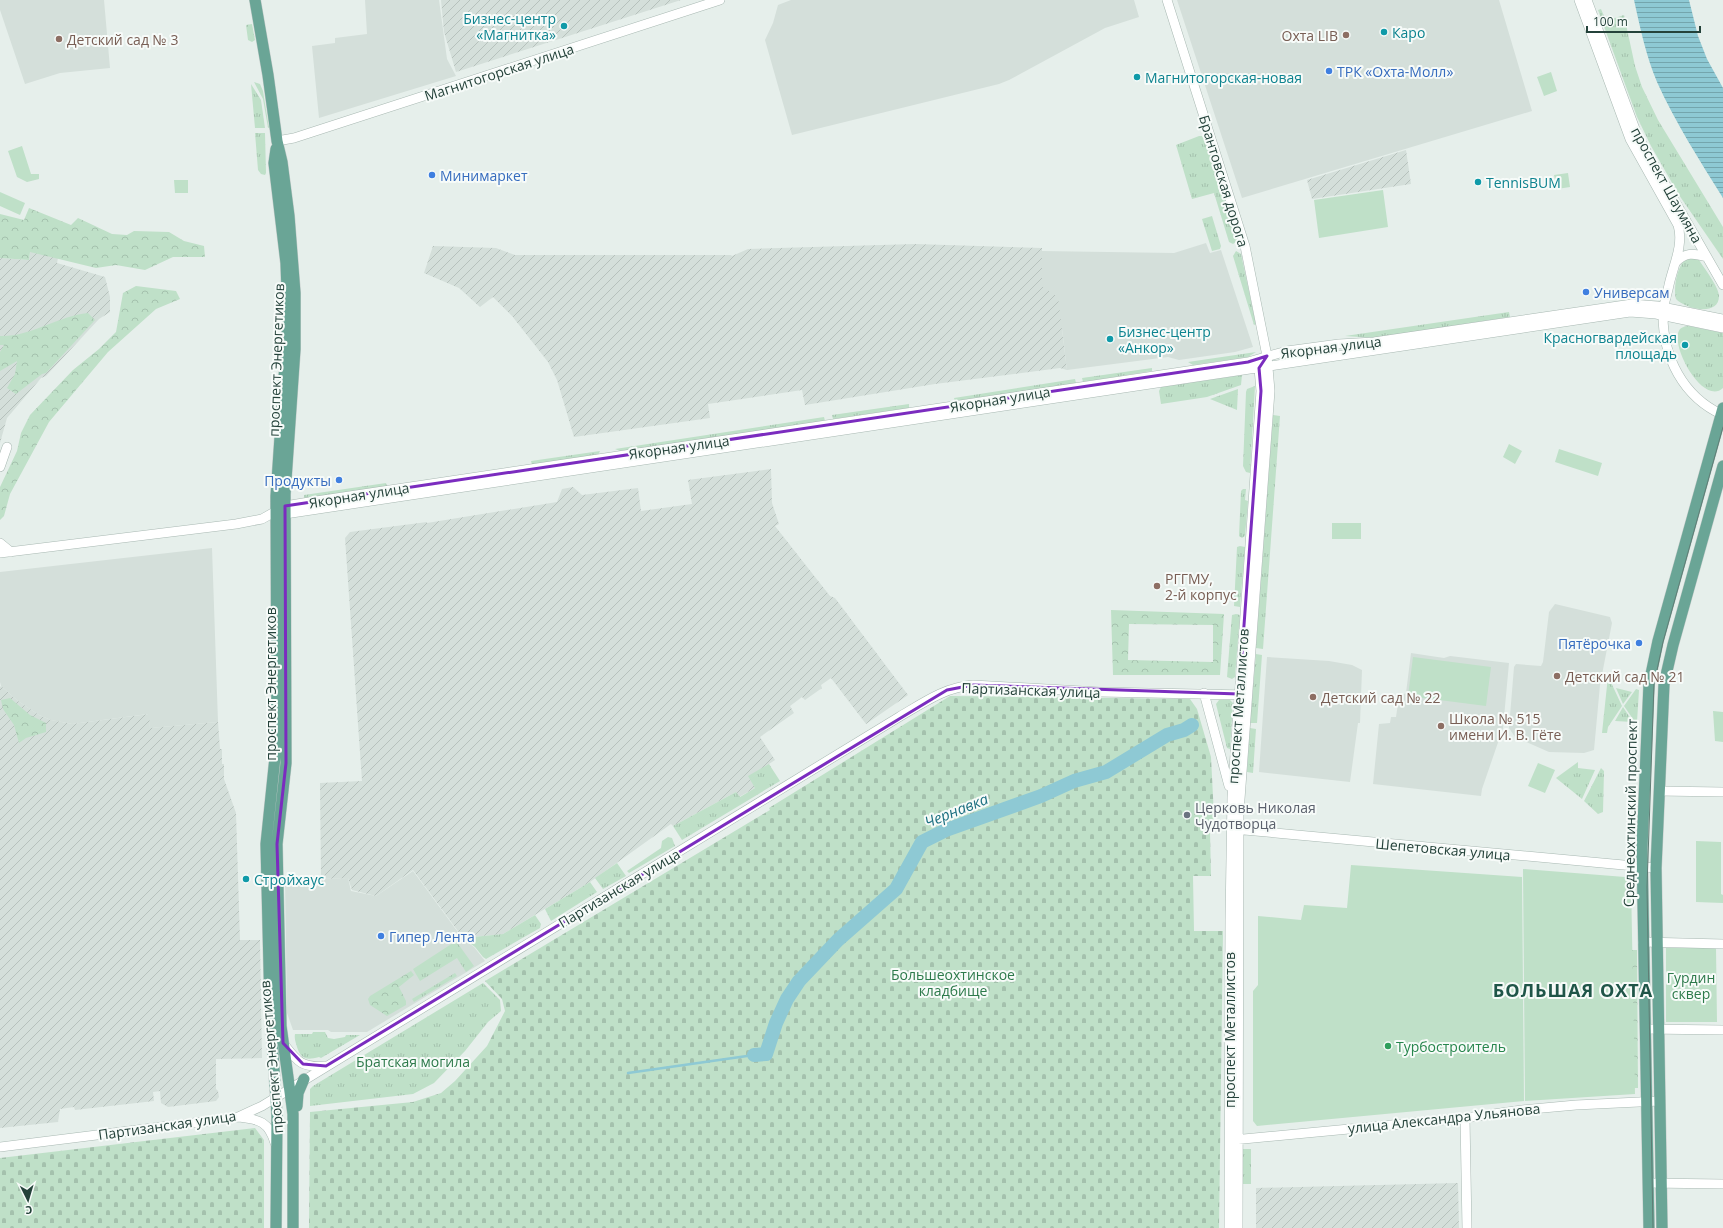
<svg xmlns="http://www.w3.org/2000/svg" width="1723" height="1228" font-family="'Open Sans',sans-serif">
<defs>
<pattern id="industrial-furrows" width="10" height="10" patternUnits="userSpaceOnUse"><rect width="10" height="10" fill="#d4dfda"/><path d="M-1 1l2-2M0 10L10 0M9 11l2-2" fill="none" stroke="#b6c1bc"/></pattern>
<pattern id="grass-tufts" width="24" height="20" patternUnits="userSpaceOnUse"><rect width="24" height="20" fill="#bfe0c8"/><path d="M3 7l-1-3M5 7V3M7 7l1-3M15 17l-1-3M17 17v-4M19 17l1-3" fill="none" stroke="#a4c1ad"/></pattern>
<pattern id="forest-crowns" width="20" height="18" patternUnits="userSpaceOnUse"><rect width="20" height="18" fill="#bfe0c8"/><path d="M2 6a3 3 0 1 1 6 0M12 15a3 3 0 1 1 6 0" fill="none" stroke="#a4c1ad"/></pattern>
<pattern id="cemetery-stones" width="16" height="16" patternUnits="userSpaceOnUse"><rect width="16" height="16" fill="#bfe0c8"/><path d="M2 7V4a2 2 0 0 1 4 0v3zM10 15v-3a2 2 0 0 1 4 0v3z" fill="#a4c1ad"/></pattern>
<pattern id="water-rules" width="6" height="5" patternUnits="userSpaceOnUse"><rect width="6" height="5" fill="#8ec9d4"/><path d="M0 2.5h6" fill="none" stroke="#74a5ad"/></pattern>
</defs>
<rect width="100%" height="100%" fill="#e6efeb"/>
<path fill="#d4dfda" d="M0,0h104l6,68 -50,5 -35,11 -25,-74z
M365,0h74l8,59 9,17 -137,42 -7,-72 23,-3v-5l32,-4z
M791,0h343l5,17 -34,11 -96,52 -10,4 -207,51 -27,-95 8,-17 5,-18z
M1177,0h322l33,111 -290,87z
M1206,243l4,10 11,-3 32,97 -18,5 -56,8 -11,-3 -101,13 -5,-41 -20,-43 -1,-35 133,2z
M212,548l6,174 -68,6 -2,-14 -76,10 -21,-4 -12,-5 -21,-14 -17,-15 -1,-4v-110z
M1555,604l55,13 2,6 -12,62 -6,65 -10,3 -35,-1 -34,-15 -6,-9 5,-61 2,-3 25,2 2,-4 6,-50z
M1411,653l33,5 6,-2 59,7 -6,65 -21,61 -1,7 -108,-12 6,-60 11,-1 1,-6h5l3,-21 7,-3z
M1267,657l62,4 23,4 10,5 -2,53h-2l-8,59 -91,-10z
M413,871l50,68 11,8 11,14 -118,71h-36l-3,-2h-35l-6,-17 -2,-133 63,-2 3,13 25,5z"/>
<path fill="url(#industrial-furrows)" d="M441,0h240l-225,72 -12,-40z
M1406,150l5,34 -99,15 -5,-19z
M915,244l127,4v38l16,11 9,73 -7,-2 -125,16 -130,21 -3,-15 -94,14 2,14 -136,19 -17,-57 -9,-18 -36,-46 -19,-19 -13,10 -21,-19 -35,-15 9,-27 63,2 19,7h216l1,1 16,-7z
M30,251l28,7 -1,5 48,14 5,20v15l-11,7 -53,57 -5,2 -34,40 -7,25v-185l29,2z
M771,469l1,34 7,21 -4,2 55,70 5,2 73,97 -42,29 -35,-46 -10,7 1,3 -17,12 -3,-3 -12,9 4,7 -34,24 15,23 -6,4 -14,24 -16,9 -3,-5 -63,34 -2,-2 -81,58 -87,52 -40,4 -50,-68 -37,26 -24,-6 -4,-12 -27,1 -1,-96 42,-2 -17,-243 5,-6 77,-10v1l130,-21 5,-13 11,-2 9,8 56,-7 3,23 51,-7 -4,-24z
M1,686l17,15 21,14 12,5 21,4 77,-10 1,14 68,-6 2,27h2v15h2v15l12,34 4,127h20l2,118 -46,1v30l2,2 1,6 -3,4 -48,6 -7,-4 -1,-12 -7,1 1,9 -79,9 -1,-3 -14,2 -2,13 -58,6v-441z
M1458,1183l1,45h-203v-40z"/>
<path fill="url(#grass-tufts)" d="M1601,9l5,12 18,-6 11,51 7,21 16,33 65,107v32l-44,-64 -28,-49 -14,-29 -39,-107z
M252,24l3,16 -3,2 -4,-2 -2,-15z
M254,82l6,2 3,7 6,37h-1l-5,-29z
M251,84l10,16 4,28h-10z
M255,133h10l1,40 -1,2 -4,-1 -3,-4z
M1199,136h3l4,4 31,99v2l-4,3 -4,-2 -15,-49 -22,6 -16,-54z
M1212,216l9,30 -1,3 -8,2 -10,-32z
M1236,251l5,3 15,70 -2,1 -21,-69z
M1687,258h9l3,2c5,8 20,27 20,36 0,21 -34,13 -43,3 -3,-11 1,-34 11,-41z
M1509,312l1,5 -137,21 -28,-2z
M1689,326l34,7v55c-20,19 -55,-45 -43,-59 2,-2 6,-3 9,-3z
M1256,352l-8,5 -55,8 -5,-3z
M1152,368v3l-69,11 -1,-4z
M1242,375l-1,10 -34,12 -46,7 -2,-13 2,-4z
M1075,379l1,4 -121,18 -1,-3z
M1255,386l-5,87 -4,-1 -3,-6 3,-74 1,-3z
M1238,389l-1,21 -27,-11z
M909,404v4l-76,11 -1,-4z
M1273,415l7,1 -17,233 -7,-1z
M824,417l1,4 -205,30 -5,-2z
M600,451l-2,4 -66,10 -1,-4z
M386,483l1,3 -83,13v-4z
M1243,489h3l-1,11 3,1 -3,35 -3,2 -3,-2 2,-45z
M1240,546l5,1 -5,60 -6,-1 3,-59z
M1236,614l4,1 -5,62 -3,2 -5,-2 5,-62z
M1256,654l6,1 -5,68h-7z
M1608,676l14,30 -14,21 -1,6h-5z
M1616,688l16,4 -9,12z
M1636,689l3,1 -2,32h-2l-11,-16z
M1219,700h11l3,3 -3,46 -3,-1 -11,-44z
M1623,707l10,15 -18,-1z
M1250,728l6,1 -3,44 -6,-1z
M1578,762v6l17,2 -13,29 -26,-21z
M769,764l11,17 -98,59 -9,-14 63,-34 4,5 15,-9 -7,-12z
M1601,768l3,3 -1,41 -5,2 -14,-13z
M668,837l4,1 3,8 -46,27 -2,-2 34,-23 1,-7z
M617,863l9,13 -23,13 -8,-11z
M590,882l7,10 -46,29 -6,-12z
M535,915l6,9 -1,4 -54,31 -3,-2 -8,-10 -12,-9 40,-4z
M456,941l18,25 -8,6 -9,-14 -37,23 -7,-12z
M455,973l2,3 -43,26 -2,-3z
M483,983l17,17 1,11 -13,11 -23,29 -31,32 -21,11 -103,12v-17l3,-3z
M313,1032h12l3,6 6,1 11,-2 1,-2h14l-39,23 -2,-1c-12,3 -18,3 -22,-10 -1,-4 -3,-8 -2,-13h17z
M1241,1149h10v35h-9z"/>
<path fill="url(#forest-crowns)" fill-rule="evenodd" d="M29,208l42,17 7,-7 34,16 15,1 7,-4 35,1 15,9 20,5 1,11h-32l-28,13 -29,-5 -20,3 -66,-16 -1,8 -29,-2v-44l24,6z
M136,286l40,5 4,8 -24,10 -48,43 -59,70 -39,72 -6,22 -4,4v-33l17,-36 4,-18 9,-18 43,-45 26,-21 17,-17 7,-39z
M88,313l7,7 -49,53 -4,1 -26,20 -9,-6 8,-14 2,-13 -17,10v-19l4,-7h-4v-9c31,1 58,-20 88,-23z
M1111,610l113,4 -4,61h-107zM1129,624l84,1v37l-85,-2z
M10,698l20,17 16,8v9l-20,6 -7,5 -5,-18 -11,-16 -2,-9z
M1628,950h9l1,138h-9z
M411,971l3,4 -15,12 7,14v4l-19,11 -17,-11 -2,-6 2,-3z"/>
<path fill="url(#cemetery-stones)" d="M950,696l240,3 7,10 14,48 3,59v16h-4l1,44h-18l1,55h29l-4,297h-910l1,-116 103,-10 28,-9 14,-12 32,-35 18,-35 -3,-12 -17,-18 285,-171 -1,-2z
M255,1128l9,12v88h-264v-70z"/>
<path fill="#bfe0c8" d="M1551,72l6,19 -13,5 -7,-19z
M22,146l9,28h8v5l-12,3 -10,-5 -9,-26z
M1568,173l2,14 -13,2 -3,-14z
M174,180h14v13h-13z
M1383,190l5,37 -69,11 -5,-38z
M0,192l25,11 -5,12 -20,-9z
M1509,444l13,7 -7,13 -12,-7z
M1559,449l43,14 -4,13 -43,-14z
M1332,523h29v16h-29z
M1413,657l78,10 -5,39 -78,-10z
M1713,711l10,1v30l-8,-1z
M1538,763l17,7 -10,23 -17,-7z
M1696,841l25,1v52l2,1v8l-27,-1z
M1351,865l171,12 2,224 -267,25 -4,-5v-130l5,-6v-69l43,4 3,-15 43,3z
M1523,869l102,8 6,5 4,212 -110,7z
M1666,948h50l1,74h-51z"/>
<path fill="url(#water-rules)" d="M1634,0h55l9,36 9,23 16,29v110c-23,-37 -48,-76 -66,-116 -11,-26 -17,-55 -23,-82z"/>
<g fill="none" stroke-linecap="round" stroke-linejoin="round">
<path stroke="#8ec9d4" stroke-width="2.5" d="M628,1073l119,-17"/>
<path stroke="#8ec9d4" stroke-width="14" d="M754,1055l12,-1 10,-31 11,-24 12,-18 39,-41 58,-51 26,-47 24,-12 95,-34 33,-15 32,-9 61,-37 17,-5 8,-5"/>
<defs>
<path id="minor" d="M1167,0l78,246 22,110 3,35 -31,422 -1,415
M1579,0l51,139 48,86c6,20 -5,41 -9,60 -2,10 -6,20 -6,30 0,42 20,82 60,100
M1587,0l51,137 85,148
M277,141l17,-3 426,-138
M1675,263c10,-11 18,-10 32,-6
M0,467l7,-20
M280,513l5,1 1345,-202 26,2 67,14
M0,543l11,9
M0,553l236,-29 26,-5 23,-13 18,-3 945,-141 39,-11 52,-7 35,-2 258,-38 25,2 66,13
M1204,693l25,93
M1659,791l64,1
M1233,829l423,39
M1643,942l80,2
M1645,1029l78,1
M283,1043c14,18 18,25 42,23
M239,1117c20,2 30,5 36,26
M1465,1118l2,110
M1233,1140l232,-22 57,-8 54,-5 84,-4
M0,1147l225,-28 13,-2 24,-11 637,-389c24,-14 46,-30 74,-32l127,7 147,3
M1648,1183l75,1
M1229,1228l1,-309 2,-122 29,-406 -2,-23 3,-4"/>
<path id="major" d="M255,0l13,75 9,66 5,21 7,54 6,77v56l-10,145 1,269 -9,81 4,182 12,88v114
M276,149l-2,14 12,100 2,56 -12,177 1,242 -11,106 4,165 7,106 -1,113
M297,1106l1,-13 6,-14
M1649,1228l-7,-380 7,-164 9,-43 65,-233
M1662,1228l-6,-360 8,-184 9,-39 50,-179"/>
</defs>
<use href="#minor" stroke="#a8b8b2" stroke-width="10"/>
<use href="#major" stroke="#c2cac8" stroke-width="12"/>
<use href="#minor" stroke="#fff" stroke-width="9"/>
<use href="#major" stroke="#6aa596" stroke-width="11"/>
<path stroke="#5f7d75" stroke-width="1" d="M1653,1228l-6,-341 7,-203 9,-42 60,-215"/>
</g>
<path fill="none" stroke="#7b2cbf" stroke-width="3" stroke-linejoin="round" d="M1267,356l-8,12 2,23 -22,303 -266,-9 -26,5 -621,376 -23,-2 -20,-21 -6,-199 9,-81 -1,-257 963,-144z"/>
<g fill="#0f9aa8" stroke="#f7fbf9" stroke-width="1.5">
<circle cx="564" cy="26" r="4"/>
<circle cx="1384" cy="32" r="4"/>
<circle cx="1137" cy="77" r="4"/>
<circle cx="1478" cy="182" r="4"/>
<circle cx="1110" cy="339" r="4"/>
<circle cx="1685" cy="345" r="4"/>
<circle cx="246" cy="879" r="4"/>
</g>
<g fill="#8d6e63" stroke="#f7fbf9" stroke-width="1.5">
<circle cx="1346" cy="35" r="4"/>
<circle cx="59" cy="39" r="4"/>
<circle cx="1157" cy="586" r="4"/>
<circle cx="1557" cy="676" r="4"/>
<circle cx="1313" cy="697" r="4"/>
<circle cx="1441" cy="726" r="4"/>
</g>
<g fill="#3f7fe0" stroke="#f7fbf9" stroke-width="1.5">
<circle cx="1329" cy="71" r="4"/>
<circle cx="432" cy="175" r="4"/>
<circle cx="1586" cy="292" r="4"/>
<circle cx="339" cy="480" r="4"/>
<circle cx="1639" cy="643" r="4"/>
<circle cx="381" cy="936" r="4"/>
</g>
<circle fill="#6b7280" stroke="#f7fbf9" stroke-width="1.5" cx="1187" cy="815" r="4"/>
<circle fill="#2e9e5b" stroke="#f7fbf9" stroke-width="1.5" cx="1388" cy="1046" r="4"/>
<g text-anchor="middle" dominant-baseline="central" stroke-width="4" stroke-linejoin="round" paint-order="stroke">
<g font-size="14" fill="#0d838f" stroke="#f7fbf9" text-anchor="start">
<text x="556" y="18" text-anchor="end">Бизнес-центр<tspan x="556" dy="16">«Магнитка»</tspan></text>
<text x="1392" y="32">Каро</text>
<text x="1145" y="77">Магнитогорская-новая</text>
<text x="1486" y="182">TennisBUM</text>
<text x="1118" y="331">Бизнес-центр<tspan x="1118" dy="16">«Анкор»</tspan></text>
<text x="1677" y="337" text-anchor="end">Красногвардейская<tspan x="1677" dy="16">площадь</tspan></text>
<text x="254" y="879">Стройхаус</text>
</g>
<g font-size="14" fill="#785e54" stroke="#f7fbf9" text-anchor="start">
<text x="1338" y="35" text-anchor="end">Охта LIB</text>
<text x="67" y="39">Детский сад № 3</text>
<text x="1165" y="578">РГГМУ,<tspan x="1165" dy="16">2-й корпус</tspan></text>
<text x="1565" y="676">Детский сад № 21</text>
<text x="1321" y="697">Детский сад № 22</text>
<text x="1449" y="718">Школа № 515<tspan x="1449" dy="16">имени И. В. Гёте</tspan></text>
</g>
<g font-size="14" fill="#366cbe" stroke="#f7fbf9" text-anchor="start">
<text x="1337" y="71">ТРК «Охта-Молл»</text>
<text x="440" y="175">Минимаркет</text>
<text x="1594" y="292">Универсам</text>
<text x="331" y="480" text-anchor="end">Продукты</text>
<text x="1631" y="643" text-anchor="end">Пятёрочка</text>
<text x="389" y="936">Гипер Лента</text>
</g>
<g font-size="14" fill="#24423a" stroke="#f7fbf9">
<text transform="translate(499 72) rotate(-18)">Магнитогорская улица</text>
<text transform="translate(1224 181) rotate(73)">Брантовская дорога</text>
<text transform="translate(1667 185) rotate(61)">проспект Шаумяна</text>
<text transform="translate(1331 347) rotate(-7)">Якорная улица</text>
<text transform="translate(276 360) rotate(-88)">проспект Энергетиков</text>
<text transform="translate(1000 399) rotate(-9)">Якорная улица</text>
<text transform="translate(679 447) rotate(-8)">Якорная улица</text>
<text transform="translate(359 495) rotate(-9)">Якорная улица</text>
<text transform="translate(270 684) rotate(-90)">проспект Энергетиков</text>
<text transform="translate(1031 690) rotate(2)">Партизанская улица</text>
<text transform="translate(1238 706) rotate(-86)">проспект Металлистов</text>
<text transform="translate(1630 813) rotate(-89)">Среднеохтинский проспект</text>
<text transform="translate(1443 849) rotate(5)">Шепетовская улица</text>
<text transform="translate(619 888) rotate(-31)">Партизанская улица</text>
<text transform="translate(1229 1030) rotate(-90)">проспект Металлистов</text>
<text transform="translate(271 1057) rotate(-95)">проспект Энергетиков</text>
<text transform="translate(1444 1118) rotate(-6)">улица Александра Ульянова</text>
<text transform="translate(167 1125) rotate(-8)">Партизанская улица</text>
</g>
<g font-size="14" fill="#5b616d" stroke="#f7fbf9" text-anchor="start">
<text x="1195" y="807">Церковь Николая<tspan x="1195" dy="16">Чудотворца</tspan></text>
</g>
<g font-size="14" fill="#2d7a4b" stroke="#f7fbf9">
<text x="953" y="974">Большеохтинское<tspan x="953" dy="16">кладбище</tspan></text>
<text x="1691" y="977">Гурдин<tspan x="1691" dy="16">сквер</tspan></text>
<text x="413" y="1061">Братская могила</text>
</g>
<g font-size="14" fill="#27864d" stroke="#f7fbf9" text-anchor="start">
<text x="1396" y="1046">Турбостроитель</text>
</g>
<g font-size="15" font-style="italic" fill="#1c6f80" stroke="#f7fbf9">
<text transform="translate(956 810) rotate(-22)">Чернавка</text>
</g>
<g font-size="18" font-weight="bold" letter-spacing="1" fill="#1f5548" stroke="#f7fbf9">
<text x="1573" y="990">БОЛЬШАЯ ОХТА</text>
</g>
</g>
<g transform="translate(28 1200) rotate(175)" stroke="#f7fbf9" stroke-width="3" paint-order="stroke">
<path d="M0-3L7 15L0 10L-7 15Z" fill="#24423a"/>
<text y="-6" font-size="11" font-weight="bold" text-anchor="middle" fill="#24423a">С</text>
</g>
<path d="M1587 26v6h113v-6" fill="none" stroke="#24423a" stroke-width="2"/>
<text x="1593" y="26" font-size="12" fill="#24423a" stroke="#f7fbf9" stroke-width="3" paint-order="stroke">100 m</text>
</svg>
